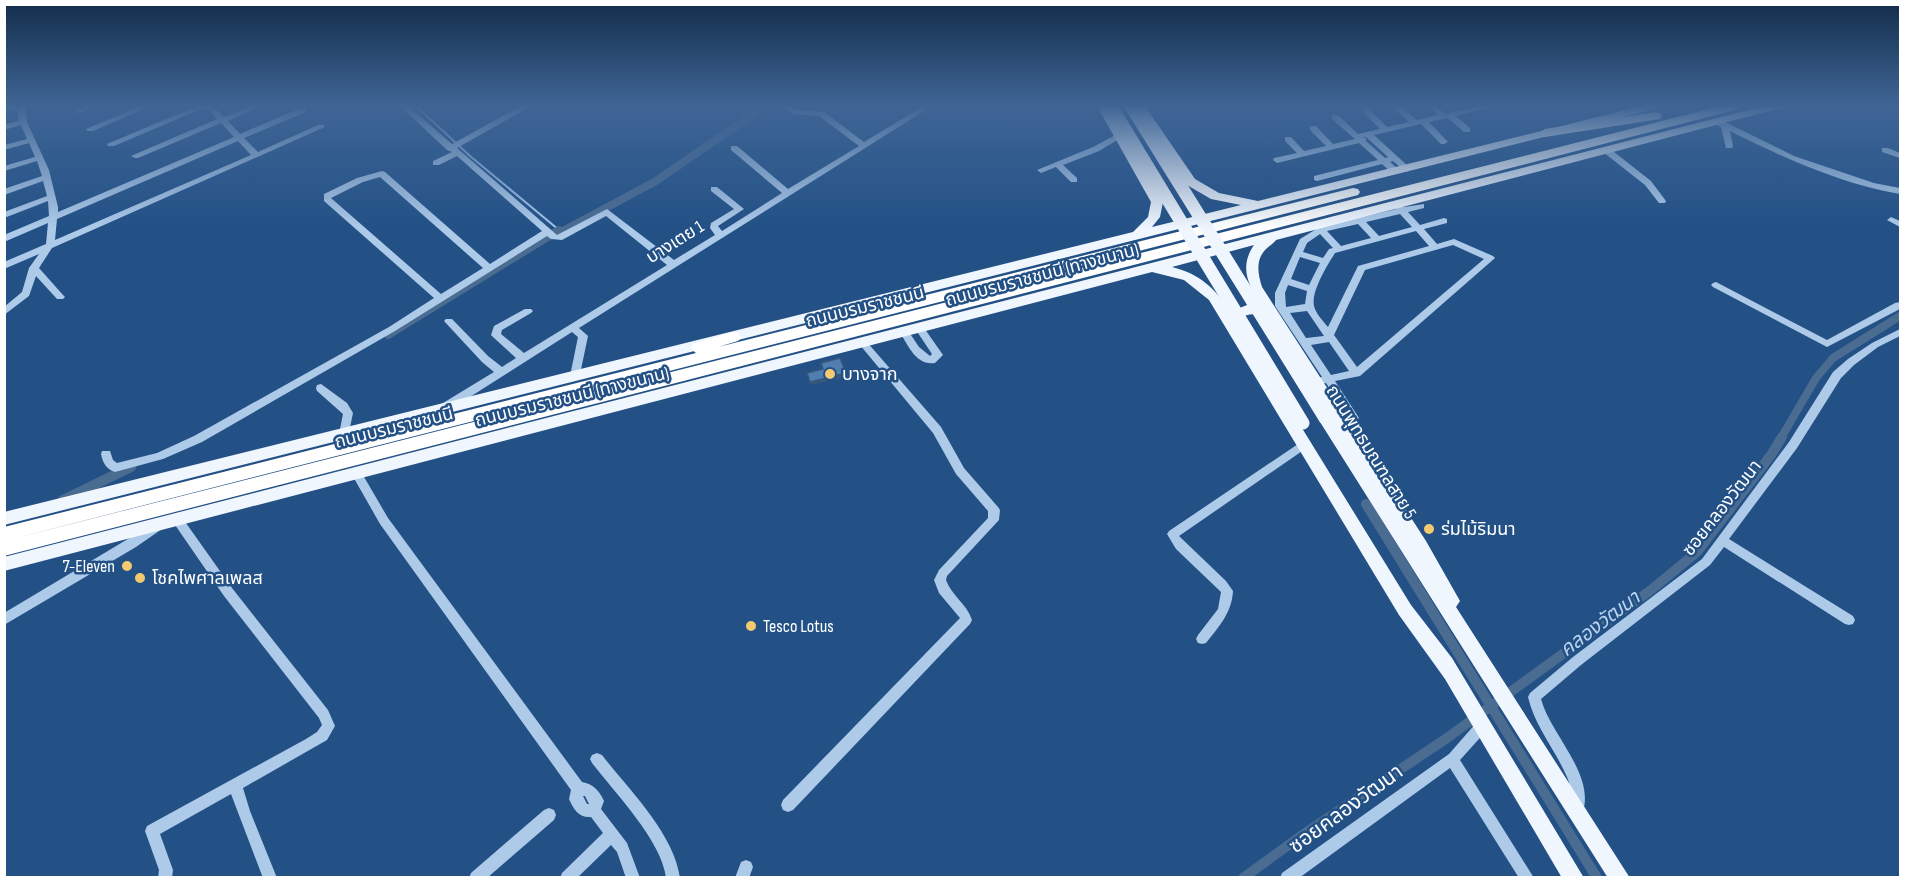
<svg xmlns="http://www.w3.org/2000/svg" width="1905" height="882" font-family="'Sofia Sans Condensed','Noto Sans Thai',sans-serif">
<rect width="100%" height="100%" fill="#235186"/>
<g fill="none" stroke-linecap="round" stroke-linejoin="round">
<path stroke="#a1c5ea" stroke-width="2" d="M416,106l54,50 89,74"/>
<path stroke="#4b6c91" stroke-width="8" d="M388,335l171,-105 2,2 95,-51 109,-75
M1781,438l35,-60 17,-20 67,-42"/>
<path stroke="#4b6c91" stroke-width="10" d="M63,500l68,-33
M1366,504l231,374
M1243,878l58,-42 146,-98 204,-148 46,-38 74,-97 11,-18"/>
<path fill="#adcae9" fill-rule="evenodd" d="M12,106h13l2,16 22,48 9,37v5l176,-75 -13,-14 -83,35h-3l-4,-2 86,-37 -11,-12 -92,39h-6l-1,-2 90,-38h16l11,11 27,-11h10l-33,15 12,13 60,-26h6v4l-62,26 14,14 60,-27h6l1,2 -273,121 -13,20 24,27 2,2 -2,2h-6l-21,-23 -7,20 -25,19v-8l18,-15 7,-24 10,-14 -35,15v-7l42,-18 2,-21 -44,19v-7l45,-19 -1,-15 -44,17v-6l43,-16 -4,-15 -39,14v-6l38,-13 -5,-15 -33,10v-5l31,-9 -6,-14 -25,7v-5l23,-6 -6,-14 -17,5v-5l15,-4 -2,-12 -13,3v-4zM238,141l13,14 -196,85 2,-21z
M86,106h11l-18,7 -4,-2z
M141,106h10l-58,25h-6l-1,-2z
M400,106h8l44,38 69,-38h10l-74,42 100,87 50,-26 67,51 41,-25 -5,-7 1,-5 23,-14 -23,-18v-4h6l27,22 -26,17 4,5 60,-38 -51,-43v-4h6l51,43 71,-43 -40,-30 -25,-2 -15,-8h10l9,4 26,2 40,30 59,-36h9l-353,222 9,8 -9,43h-8l-1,-3 8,-39 -6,-5 -121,77h-8l-1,-3 1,-3 51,-31 -12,-10 -38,-41 2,-2h6l36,37 14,11 14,-9 -23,-21 -2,-2 3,-9 31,-17h6l2,2 -2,2 -29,17 -1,4 23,19 143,-88 -61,-49 -44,24 -11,-1 -4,-3 -152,95 -193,111 -39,17 -48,13c-9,-3 -12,-9 -14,-18l1,-3h8l3,9 4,3 40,-10 37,-17 195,-109 45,-29 -110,-97v-7l33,-16 25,-7 3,1 105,92 52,-33 -85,-75 -18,9h-6v-4l19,-9 -5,-2zM380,177l103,91 -42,26 -110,-96 32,-16z
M1360,106h6l21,21 22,-5 -14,-13v-3h6l16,14 21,-5 -10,-9h8l9,8 35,-8h14l-38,10 14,12v4h-6l-16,-14 -19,4 19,20 -4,2h-3l-20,-20 -47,11 35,32v4l-3,1 -13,-11 -3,1 8,7v4h-6l-10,-9 -65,17 -3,-1v-4l64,-16 -19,-17 -82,20 -4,-3 1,-2 23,-5 -12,-12v-4h6l13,14 22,-5 -16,-16v-4h6l17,18 22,-5 -23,-20v-4h6l20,19 22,-5 -20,-20zM1362,137h4l22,20 -3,1 -19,-17v-3z
M1713,119h6l75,37 80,27 26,5v6c-59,-10 -116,-36 -170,-63l3,15 -1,2h-6l-5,-21 -8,-4z
M1117,134h3l4,2 -25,15 -36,14 14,13v4h-6l-15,-15 -15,6 -4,-3 56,-23z
M1603,148h6l42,33 15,20 -1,2h-6l-14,-18 -42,-33z
M1882,148h6l12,5v5l-18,-6z
M1398,203l6,4 20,-3v4l-16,4 12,13 24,-7 3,1v4l-23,6 13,15 17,-5 39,17 2,2 -135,118 -25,5 24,37 -5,4 -4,-1 -24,-38 -10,3 -4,-1 -1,-3 1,-3 10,-2 -47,-71v-13l25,-54 18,-11 78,-19 -2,-3zM1400,214l12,13 -33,9 -13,-14zM1358,224l13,14 -30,8 -14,-15zM1416,231l13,15 -71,20 -30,61c-5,-6 -12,-13 -14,-21 -3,-15 14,-42 21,-53zM1320,234l13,14 -4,1 -6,9 -20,-6 4,-9zM1453,245l31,14 -127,108 -23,-32 31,-65zM1300,257l20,6 -11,22 -18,-6zM1288,285l19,6 -2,13 -19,3 -1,-14zM1307,311l17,25 -18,2 -16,-25zM1329,342l20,29 -18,4 -20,-30z
M1891,217l9,4v6l-13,-7z
M1716,282l111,58 68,-37 5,-1v7l-73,38 -114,-60 -2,-2 2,-2z
M919,324l3,1 21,30 -8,8c-19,3 -27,-18 -36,-32l2,-2h6l12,18 11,9 2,-2 -18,-27z
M1900,329v7l-22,11 -24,18 -13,13 -44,70 -68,91 124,77 2,4 -2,4 -4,1 -4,-1 -121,-77 -14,18 -129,100 -40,34c9,35 56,77 41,115l-5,2 -5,-2c-4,-12 1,-24 -5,-37 -12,-28 -32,-50 -39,-80l2,-4 43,-36 129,-98 87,-117 44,-70 15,-13 24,-16z
M863,340l3,1 75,86 23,41 34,39 2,3 -1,10 -52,56 -1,4c5,15 21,24 26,40l-2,4 -177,186 -5,2 -5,-2 -2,-5 2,-5 177,-182 -21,-25 -5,-13 5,-10 49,-52v-7l-32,-37 -23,-41 -73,-88 -2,-2 2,-2z
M321,384l26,19 6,10 -5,24h-8l-1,-3 4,-20 -26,-23 -1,-3 1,-3z
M1304,440l4,1 1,3 -1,3 -129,89 47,45 7,10c-1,21 -14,36 -27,52l-4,1 -4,-1 -2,-4 2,-4 20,-26 3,-17 -45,-43 -9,-15 2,-3z
M356,469l4,1 28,48 194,264c11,2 17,8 22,19l-3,8 26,34 13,35h-14l-9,-26 -6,-7 -34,33h-17l2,-5 41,-40 -12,-16c-12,1 -17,-7 -22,-18l2,-9 -191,-266 -29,-51 1,-3zM583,796h2l4,8h-2z
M177,514l4,2 51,72 96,122 7,16 -8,14 -84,48 7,23 27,67h-14l-32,-84 -71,40 13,36 -1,8h-14l1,-8 -14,-39 2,-5 159,-87 11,-7 5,-7 -3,-7 -95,-122 -51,-74 -2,-3 2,-3z
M158,521l4,2 2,3 -2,3 -26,18 -132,78v-12z
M1482,720l5,2 1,4 -1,4 -27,30 74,118h-15l-69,-110 -151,110h-19l2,-5 167,-119 28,-32z
M597,753l5,2c26,34 72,78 78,123h-14c-4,-37 -51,-85 -74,-115l-2,-4 2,-4z
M549,808l5,2 2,5 -2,5 -67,58h-18l2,-5 73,-63z
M746,860l5,2 2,5 -4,11h-14l6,-16z"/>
<path fill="#f0f6fe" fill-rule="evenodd" d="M1097,106h10l56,96 -3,15 -8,10 89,-22 -30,-6 -24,-14 -52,-79h10l50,73 24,14 39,8 384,-95h19l-2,2 -1655,417v-13l1129,-280 15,-15 3,-15z
M1764,106h19l-2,2 -505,132c-3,4 -7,6 -10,9 -11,11 -8,25 -4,38l164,254 34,60 -4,6 174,271h-22l-288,-456 -2,-4 2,-4 8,-1 -60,-97c-13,-3 -22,-3 -32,5l175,284 41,53 132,220h-22l-117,-199 -46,-64 -190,-315 -25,-20 -32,-8 -1148,299v-14zM1254,245c-15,22 -6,40 7,60h-14l-17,7c-15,-24 -30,-38 -58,-45z"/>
<path fill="#fff" fill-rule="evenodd" d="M1721,106h20l-2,3 -1735,447v-15z
M1656,112l4,1 2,3 -2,3 -115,18 -6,-4 6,-4z
M1353,188l5,1 2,3 -2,3 -1354,346v-14l692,-174 -6,-5 3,-4 40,-12 5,1 3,4 -3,4 -20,6z"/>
<path stroke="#f0f6fe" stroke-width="13" d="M1111,106l192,317
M1131,106l194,312"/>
</g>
<path fill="#38587b" d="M846,373v4l-35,8 -1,-3z"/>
<path fill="#507eb0" stroke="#38587b" stroke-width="1.5" d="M840,358l6,15 -36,9 -3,-9 16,-4 -2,-6z"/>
<linearGradient id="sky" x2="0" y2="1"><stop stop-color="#132d4a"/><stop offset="0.46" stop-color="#3f6595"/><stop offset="1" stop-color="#3f6595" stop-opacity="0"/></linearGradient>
<rect width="1905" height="229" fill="url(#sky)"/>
<g fill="#f4ca70" stroke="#235186" stroke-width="2">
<circle cx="830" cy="374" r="6"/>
<circle cx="1429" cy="529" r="6"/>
<circle cx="127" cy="566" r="6"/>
<circle cx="140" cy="578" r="6"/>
<circle cx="751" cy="626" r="6"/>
</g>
<g text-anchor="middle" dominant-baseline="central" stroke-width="5" stroke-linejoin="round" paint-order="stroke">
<g font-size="18" fill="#fff" stroke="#235186">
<text transform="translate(675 242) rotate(-32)">บางเตย 1</text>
<text transform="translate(1042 275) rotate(-15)">ถนนบรมราชชนนี (ทางขนาน)</text>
<text transform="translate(865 307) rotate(-14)">ถนนบรมราชชนนี</text>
<text transform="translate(572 397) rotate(-14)">ถนนบรมราชชนนี (ทางขนาน)</text>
<text transform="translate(394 428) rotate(-14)">ถนนบรมราชชนนี</text>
<text transform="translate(1371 452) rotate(58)">ถนนพุทธมณฑลสาย 5</text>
<text transform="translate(1722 508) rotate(-52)">ซอยคลองวัฒนา</text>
</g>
<g font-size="18" fill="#fff" stroke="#235186" text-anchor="start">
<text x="842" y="374">บางจาก</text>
<text x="1441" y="529">ร่มไม้ริมนา</text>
<text x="115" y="566" text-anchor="end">7-Eleven</text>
<text x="152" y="578">โชคไพศาลเพลส</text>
<text x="763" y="626">Tesco Lotus</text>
</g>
<g font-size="20" font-style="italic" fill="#b9d4f0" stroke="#235186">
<text transform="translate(1600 624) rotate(-37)">คลองวัฒนา</text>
</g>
<g font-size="21" fill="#fff" stroke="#235186">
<text transform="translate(1346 809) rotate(-36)">ซอยคลองวัฒนา</text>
</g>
</g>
<rect width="1905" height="882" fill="none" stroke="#ffffff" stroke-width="12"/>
</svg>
